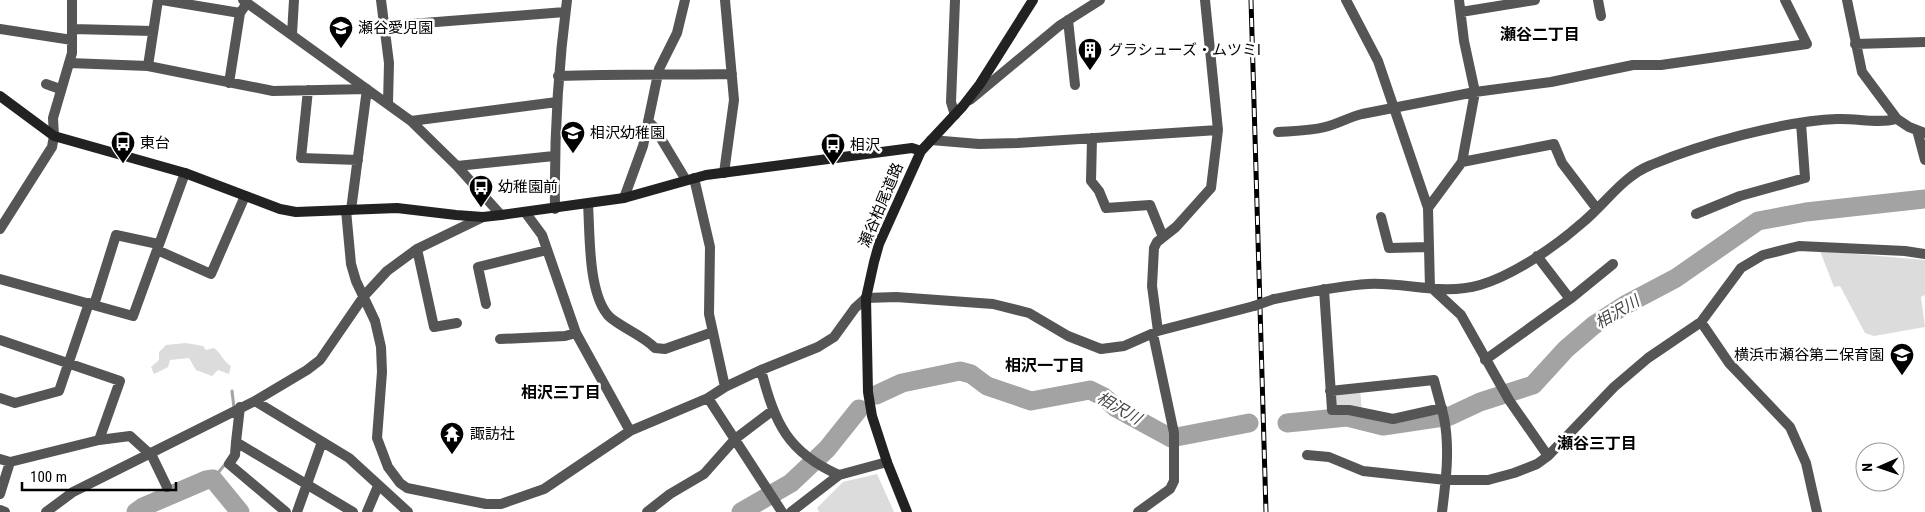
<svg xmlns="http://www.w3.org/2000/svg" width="1925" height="512" font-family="'Roboto Condensed','Noto Sans JP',sans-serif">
<rect width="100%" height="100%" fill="#fff"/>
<path fill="#dcdcdc" d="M1820,251l105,9v35l-4,2 4,30 -51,9 -9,-3 -25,-47 -6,1z
M186,343l17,3 3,4 8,-2c8,6 9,13 17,18l-2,8 -11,-4 -6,6 -16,-6 -7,-12 -19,2 -2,7 -14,7 -3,-7 8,-7v-8l7,-7z
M1360,389l2,22 -28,-3 -2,-15z
M877,474l17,38h-75l-2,-4 26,-26z"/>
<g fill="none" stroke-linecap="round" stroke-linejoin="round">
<path stroke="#a3a3a3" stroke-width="3" d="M232,391l2,17
M213,479l13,-16"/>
<path stroke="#a3a3a3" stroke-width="19" d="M876,395l26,-12 58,-12 11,3 16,12 44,15 59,-11 14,7 12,11 55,30 78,-15
M1287,423l60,-6 36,9 67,-10 30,-14 53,-17 33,-36 28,-24 31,-20 51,-27 82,-57 48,-9 119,-13
M136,512l7,-5 63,-27 7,-1 27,33
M741,512l50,-29 36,-34 32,-40"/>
<path stroke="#555" stroke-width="10" d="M162,0l78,13 7,-10
M243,0l168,121 46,45 44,49
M381,0l8,63 -1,40
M955,0l-4,102 4,13
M1346,0l32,61 50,147
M1598,0l3,16
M1847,0l15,72 35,47 12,8 16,6
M1461,12l74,-12
M1068,20l7,65
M385,26l180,-14
M0,29l72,11
M72,29l81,2
M292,34l2,-34
M1855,44l70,-2
M69,63l79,3 125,25 94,-2 -16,121
M148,66l10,-66
M558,76c59,-2 116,-1 174,-2
M229,83l11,-70
M46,84l14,5
M308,90l-7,68 57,2
M970,100l89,-74 41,-26
M411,121l146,-19
M648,121l6,6 32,53
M1917,130l8,30
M1278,132c16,-1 32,-1 47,-5 13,-3 24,-10 37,-13l113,-22 76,-10 82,-17h28l146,-21 -22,-44
M1092,138l-1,43 8,10 7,17 44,-3 13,32
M931,140l48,4 39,-1 200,-13
M1462,162l92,-18 8,19 35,46
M457,166l97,-10
M724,173l10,-73 -9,-100
M694,178l16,69 -1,67 16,73
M624,198l19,-52 16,-77 18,-36 8,-33
M588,204c2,30 0,86 19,110 8,11 35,20 48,34l10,1 48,-17
M555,209c-1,-70 3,-140 12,-209
M346,210l5,54 5,17 19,40 6,26 1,25 -5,66 11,29 12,16 7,5 79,16h15l43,-15 86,-58 78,-33 17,-11 36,-17 57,-23 16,-10 21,-29 11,-10 30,-1 97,7 36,9 39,23 33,13 23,-3 34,-15 96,-25
M525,212l17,23 34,98 54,98
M1696,214l44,-18 65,-18 -4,-55
M1381,217l8,31 40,-1
M0,229l52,-82 2,-11 -1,-18 19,-65v-53
M417,249l17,78 23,-4
M157,250l54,24 34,-78
M1537,256l33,43
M0,279l133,37 52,-143
M1430,288l-2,-80 34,-46 13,-70 -11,-51 -5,-41
M1324,289l8,121h17l44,9 49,-11
M1434,290l27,25 48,85 39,56
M1274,299c31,-6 62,-13 94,-15 38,-2 74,12 112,1 34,-10 76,-39 102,-62 23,-19 41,-47 69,-58 50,-21 132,-44 186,-46 20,-1 40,5 60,0
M486,304l-8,-37 69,-17
M94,305l22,-70 42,9
M1701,322l28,41 61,64 16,36 11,49
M1158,331l-6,-45 2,-38 3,-6 19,-15 35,-39 7,-58 -13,-130
M500,339l65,-3 11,-3
M0,340l120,41 -21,59
M1485,360l85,-61 43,-35
M761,370c14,53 26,82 78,105
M1330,391l104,-11c3,12 7,25 10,38 6,30 2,63 -2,94
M0,398l15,5 44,-12 30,-88
M708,398l74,114
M255,401l94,57 59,54
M236,442l4,-35
M1307,455l22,2 34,14 83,9h42l26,-7 23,-9 11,-8 66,-69 34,-29 53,-36 40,-54 22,-13 36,-9 106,5 20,3
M0,459l10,3 89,-22 31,-4 22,20 15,31
M0,494l10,-32
M0,510l5,2
M46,512l27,-20 182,-91 52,-31 13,-10 44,-64 23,-25 30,-22 66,-32
M286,512l-57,-48 6,-9 1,-13 117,70
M297,512l25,-70
M367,512l11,-26
M647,512l23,-18 34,-20 31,-35 37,-28
M791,512l48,-37 48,-13
M1138,512l32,-23 4,-8v-48l-21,-99"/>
<path stroke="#222" stroke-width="10" d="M0,96l54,40 131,37 95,36 16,3 101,-4 59,7 27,2 18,-2 123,-17 82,-23 206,-27 9,3
M907,512l-20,-50 -15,-46 -4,-24 -2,-94 8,-36 5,-18 42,-93 42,-45 17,-22 53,-84"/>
<defs>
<path id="rail" d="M1251,0l15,512"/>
</defs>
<use href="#rail" stroke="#000" stroke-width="5"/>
<use href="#rail" stroke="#fff" stroke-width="3" stroke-dasharray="9" stroke-linecap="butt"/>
<path stroke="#555" stroke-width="10" d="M1254,306l20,-7"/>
</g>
<defs>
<symbol id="school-pin" viewBox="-11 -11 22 30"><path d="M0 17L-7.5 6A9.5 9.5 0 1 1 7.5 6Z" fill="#000" stroke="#fff"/><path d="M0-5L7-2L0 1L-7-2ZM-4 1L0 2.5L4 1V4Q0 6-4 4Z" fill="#fff"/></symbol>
<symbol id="building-pin" viewBox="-11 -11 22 30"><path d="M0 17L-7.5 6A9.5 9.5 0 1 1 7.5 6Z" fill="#000" stroke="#fff"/><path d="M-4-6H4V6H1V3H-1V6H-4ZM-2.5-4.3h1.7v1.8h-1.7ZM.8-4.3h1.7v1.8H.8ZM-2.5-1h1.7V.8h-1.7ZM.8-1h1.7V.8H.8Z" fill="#fff"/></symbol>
<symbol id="bus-pin" viewBox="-11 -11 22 30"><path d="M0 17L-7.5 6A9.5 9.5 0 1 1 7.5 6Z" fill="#000" stroke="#fff"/><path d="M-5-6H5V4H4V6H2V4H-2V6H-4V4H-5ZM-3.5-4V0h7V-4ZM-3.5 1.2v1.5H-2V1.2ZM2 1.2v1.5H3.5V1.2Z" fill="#fff"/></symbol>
<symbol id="temple-pin" viewBox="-11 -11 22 30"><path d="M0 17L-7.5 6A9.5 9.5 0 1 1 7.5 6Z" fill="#000" stroke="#fff"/><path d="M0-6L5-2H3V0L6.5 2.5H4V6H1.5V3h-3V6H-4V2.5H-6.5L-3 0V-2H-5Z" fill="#fff"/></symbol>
</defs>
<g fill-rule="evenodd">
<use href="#school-pin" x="327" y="14" width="28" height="38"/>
<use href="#building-pin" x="1076" y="36" width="28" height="38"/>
<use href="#school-pin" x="559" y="119" width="28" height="38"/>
<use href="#bus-pin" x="109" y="129" width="28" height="38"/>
<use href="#bus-pin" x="819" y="131" width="28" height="38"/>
<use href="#bus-pin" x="467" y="173" width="28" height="38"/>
<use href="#school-pin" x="1888" y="341" width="28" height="38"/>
<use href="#temple-pin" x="438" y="420" width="28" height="38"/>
</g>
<g text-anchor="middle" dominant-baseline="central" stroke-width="5" stroke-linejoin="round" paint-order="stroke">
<g font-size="15" fill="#000" stroke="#fff" text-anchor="start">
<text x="358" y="28">瀬谷愛児園</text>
<text x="1108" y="50">グラシューズ・ムツミI</text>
<text x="590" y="133">相沢幼稚園</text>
<text x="140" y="143">東台</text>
<text x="850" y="145">相沢</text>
<text x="498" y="187">幼稚園前</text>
<text x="1884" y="355" text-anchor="end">横浜市瀬谷第二保育園</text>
<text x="470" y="434">諏訪社</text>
</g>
<g font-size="15" fill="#000" stroke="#fff">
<text transform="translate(881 205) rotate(-67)">瀬谷柏尾道路</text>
</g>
<g font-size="16" font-weight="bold" fill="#000" stroke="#fff">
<text x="1540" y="34">瀬谷二丁目</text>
<text x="1045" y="365">相沢一丁目</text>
<text x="561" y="392">相沢三丁目</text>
<text x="1597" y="443">瀬谷三丁目</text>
</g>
<g font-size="16" font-style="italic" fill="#444" stroke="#fff">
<text transform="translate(1617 312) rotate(-31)">相沢川</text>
<text transform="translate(1119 408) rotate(30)">相沢川</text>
</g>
</g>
<g transform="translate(1880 467) rotate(268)"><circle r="24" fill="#ffffff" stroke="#999999"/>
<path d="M0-4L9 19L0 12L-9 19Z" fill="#000000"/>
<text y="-8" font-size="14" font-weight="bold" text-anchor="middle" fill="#000000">N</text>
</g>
<path d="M22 482v8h154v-8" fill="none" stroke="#000000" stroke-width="2.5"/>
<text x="30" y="482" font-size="15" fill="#000000" stroke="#ffffff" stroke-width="4" paint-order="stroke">100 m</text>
</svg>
